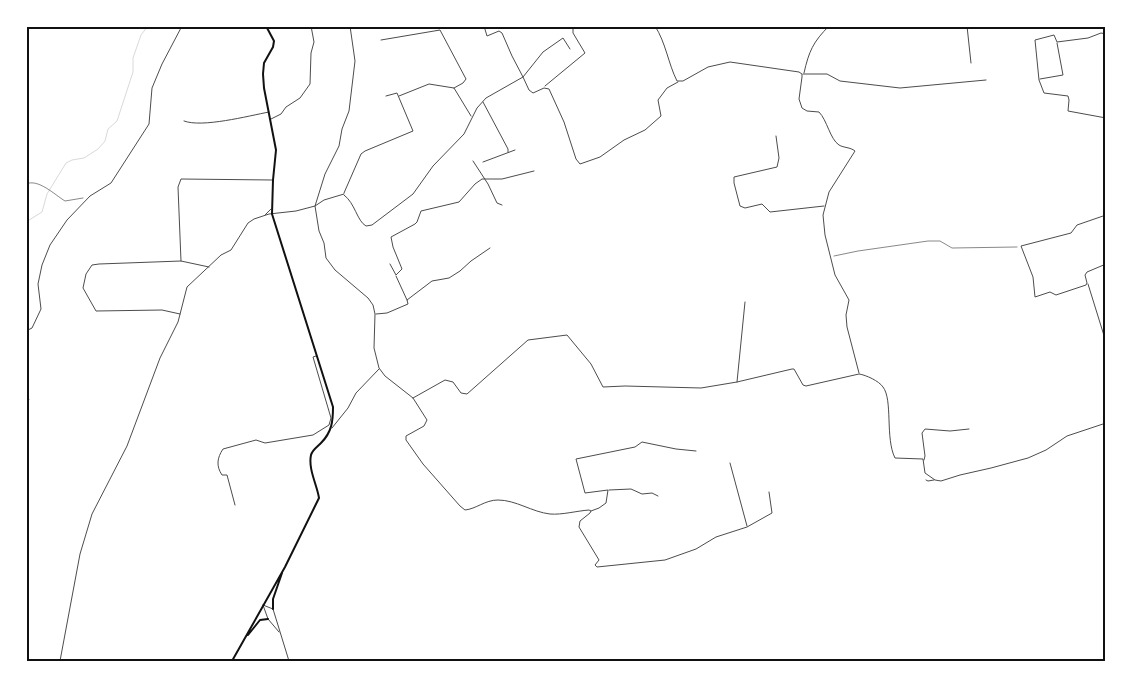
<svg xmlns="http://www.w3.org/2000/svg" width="1132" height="687" font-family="'IBM Plex Sans',sans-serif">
<rect width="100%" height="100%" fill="#fff"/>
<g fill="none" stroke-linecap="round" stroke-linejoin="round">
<path stroke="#d9d9d9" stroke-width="1" d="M26,222l16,-10 5,-18 19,-31 6,-3 12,-2 14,-9 7,-8 3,-12 9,-8 16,-49v-14l8,-23 7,-9"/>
<path stroke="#111" stroke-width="0.5" d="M26,184c12,-6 29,11 39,17l18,-3
M834,256l24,-5 70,-10h12l12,7 65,-1"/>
<path stroke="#4c4c4c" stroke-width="1" d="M350,26l5,35 -6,50 -7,18 -3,17 -14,28 -10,32 4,25 5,12 2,15 9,12 33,28 5,7 2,9 -1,34 5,20 6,8 28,22 14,22 -3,6 -18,10v4l17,24 37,42 5,4c11,-1 20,-10 33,-10 18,0 34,12 52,14 12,1 26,-3 39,-4l2,1 -1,2 -10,8 -1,6 20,33 -4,5 2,2 68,-7 31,-11 20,-12 31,-10 25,-14 -3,-21
M484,26l3,10 12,-5 3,2 10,23 11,21 20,-25 20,-14 7,11
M655,26c11,17 13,37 22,55h6l25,-14 22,-5 69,10 3,2v3l-3,22 3,9 5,3 12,1c8,8 11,27 20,33 5,3 11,2 16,6l-26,41 -6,23 2,20 10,40 14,25 -3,15 1,12 12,46
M967,26l4,37
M1106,34l-5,-1 -13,5 -31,4 -3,-7 -19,5 4,40 5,13 24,3 1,4 -1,11 38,7
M381,40l59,-10 26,49 -3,4 -9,5
M804,73c5,-22 9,-31 25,-47
M803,74h24l13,7 60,7 86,-8
M1040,79l23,-4 -6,-32
M545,86l40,-33 -12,-20v-4l4,-3
M399,96l30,-12 25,4 17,28
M483,102l25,47v3
M271,119l10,-5 5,-7 14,-9 10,-14 1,-31 3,-11 -3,-16
M184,121c18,7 64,-5 85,-9
M776,136l3,22 -2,9 -43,10v6l6,23 5,2 17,-4 8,8 54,-6
M473,161l15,23 9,19 5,2
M483,162l32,-12
M344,193l17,-39 4,-3 48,-20 -16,-38 -11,3
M344,195c11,8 13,26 22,31l6,-1 41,-31 20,-28 31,-32 13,-26 9,-10 37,-21 6,13 4,3 11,-5 5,1 15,33 12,37 4,5 20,-7 24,-17 21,-10 16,-14 -3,-16 9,-12 11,-6
M265,215l6,-6
M1106,215l-29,10 -6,8 -50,13 12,31 2,20 15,-5 6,3 30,-10 1,-2 -2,-8 2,-3 19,-8
M181,261l-3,-74 3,-8 91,1
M390,264l6,11 6,-6 -9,-22 -2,-10 24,-13 2,-2 4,-11 38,-9 16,-18 7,-5h20l32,-8
M396,276l11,24
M1088,284l18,58
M180,314l-18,-4 -66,1 -13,-23 3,-14 6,-9 7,-1 82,-3 28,6
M376,314l11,-1 21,-9 -1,-4 25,-19 17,-3 11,-7 11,-10 19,-13
M26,331l6,-3 9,-19 -3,-25 4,-19 8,-20 17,-25 23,-24 21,-13 38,-59 3,-36 10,-24 20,-38
M737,382l8,-80
M26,396l3,3 -3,6
M413,398l32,-18 8,2 8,11 6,1 61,-54 39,-5 24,29 12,23 22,-1 76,2 36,-6 55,-13h2l9,16 3,1 53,-12c7,1 20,7 24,13 10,13 2,51 12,71l28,1 2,14 10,7 6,1 19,-6 31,-7 37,-10 18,-8 21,-14 39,-13
M332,428l16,-20 8,-15 23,-24
M924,460l1,-4 -3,-23 3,-4 25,2 19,-2
M730,463l17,63
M926,480l2,1 6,-1
M609,490l22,-1 11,5 10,-1 6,3
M235,505l-8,-30h-5c-6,-9 -5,-17 1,-26l33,-9 9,3 48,-8 16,-10 2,-7 -18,-61 3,-1
M591,511l8,-3 7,-5 2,-13 -23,3 -9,-34 59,-12 7,-5 34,7 20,2
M60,661l20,-107 12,-40 35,-68 33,-88 18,-36 9,-35 34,-32 10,-5 17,-27 6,-4 15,-5 27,-3 19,-5 9,-6 20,-6"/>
<path stroke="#4c4c4c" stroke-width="1" d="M263,605l10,4 16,52
M263,605l5,14 11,13"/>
<path stroke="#111" stroke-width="2" d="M273,609v-10l9,-26
M248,635l12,-15 8,-1
M232,661l53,-94 34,-69c-2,-13 -11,-29 -8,-43 1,-5 6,-8 10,-12 11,-11 12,-22 12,-36l-61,-193 1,-34 3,-30 -12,-62 -1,-14 1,-11 9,-16 1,-6 -8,-15"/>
</g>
<rect width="1132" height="687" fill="none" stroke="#ffffff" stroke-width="55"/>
<rect x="28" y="28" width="1076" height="632" fill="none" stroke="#111" stroke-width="2"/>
</svg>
